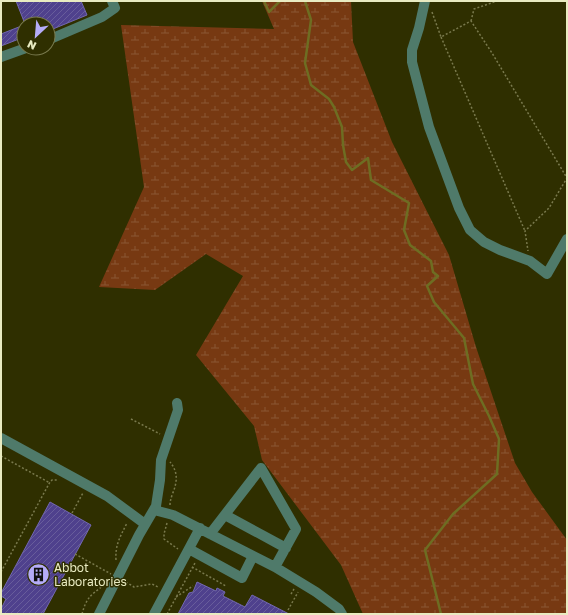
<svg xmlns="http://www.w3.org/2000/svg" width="568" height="615" font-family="'Golos Text',sans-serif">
<defs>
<pattern id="wetland-marsh" width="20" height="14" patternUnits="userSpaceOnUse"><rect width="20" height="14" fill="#773912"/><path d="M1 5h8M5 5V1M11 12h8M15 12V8" fill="none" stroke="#8a5633"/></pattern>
<pattern id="building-hatch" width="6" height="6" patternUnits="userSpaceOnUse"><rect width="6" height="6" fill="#4f418d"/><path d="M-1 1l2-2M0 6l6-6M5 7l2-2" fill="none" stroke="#685d9b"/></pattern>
</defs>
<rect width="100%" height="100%" fill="#2f2f00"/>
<path fill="url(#wetland-marsh)" d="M262,1h89l2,41 39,100 57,113 27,92 39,116 17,29 35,48v74h-204l-22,-49 -79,-105 -8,-34 -58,-71 47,-79 -37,-22 -51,36 -56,-3 45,-100 -23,-162 153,4z"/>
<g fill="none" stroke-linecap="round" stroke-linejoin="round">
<path stroke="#6e6d22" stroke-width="2.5" d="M264,1l5,11 11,-11
M305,1l6,19 -6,43 6,22 18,14 5,8 8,20 1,18 3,17 6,8 16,-12 3,22 38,23 -5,27 6,15 21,16 2,11 5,4 -11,10 7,16 30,36 9,46 16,32 10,23 -2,35 -44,40 -28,36 16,64"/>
</g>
<path fill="url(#building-hatch)" stroke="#7268b0" d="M16,1h65l6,14 -39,16v-7h-23z
M24,25v12l-23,9v-12z
M50,502l41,23 -48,89h-42v-5l5,-10 -5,-3v-3z
M197,582l19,9 1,-3 8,4 -2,4 22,11 7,-12 37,19h-111l11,-21 4,-1z"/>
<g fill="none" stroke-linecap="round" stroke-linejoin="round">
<path stroke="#7a7a4d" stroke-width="1.5" stroke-dasharray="2 2" stroke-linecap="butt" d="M432,12l9,25 30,-16 21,32 75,125 -18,30 -24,23 3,20
M471,21l3,-12 23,-8
M441,37l84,194
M131,419l29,15
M1,456l49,27
M170,505c0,-4 1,-6 2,-10 5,-12 7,-22 -2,-33
M72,513l11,-20
M167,523l-3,11v5l14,10
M75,554l36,20
M116,560c-1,-15 4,-23 11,-37
M192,567l34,19
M1,572l49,-90 2,-2h5
M126,582l8,5 18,-3 6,3
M291,594l3,-5
M176,597l17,-11
M288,610l10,-18
M82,614c4,-15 8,-19 21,-28
M167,614l28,-51"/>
<path stroke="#4f7a6a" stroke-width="10" d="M425,1l-6,27 -7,22v12l17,65 30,81 11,22 14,12 16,8 30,11 17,13 20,-35
M48,40l54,-23 13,-9 -3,-7
M1,57l25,-9
M1,438l106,58 38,28
M154,510l19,5 102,52 41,25 23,17 3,5
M225,515l61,33
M210,534l51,-66 35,61 -21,38
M189,549l53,29 11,-22
M99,614l40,-79 17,-29 4,-26 1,-20 17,-50 -1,-7
M154,614l46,-86"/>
</g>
<defs>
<symbol id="building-disc" viewBox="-11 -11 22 22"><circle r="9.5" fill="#b5acf8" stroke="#2f2f00"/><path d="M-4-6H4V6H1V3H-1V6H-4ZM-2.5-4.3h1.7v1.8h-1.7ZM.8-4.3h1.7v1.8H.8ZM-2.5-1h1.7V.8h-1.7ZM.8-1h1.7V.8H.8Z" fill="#111"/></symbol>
</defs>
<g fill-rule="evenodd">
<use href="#building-disc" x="26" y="562" width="25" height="25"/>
</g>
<g text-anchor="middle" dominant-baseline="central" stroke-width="3" stroke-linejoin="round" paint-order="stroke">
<g font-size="12" fill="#e9ebc1" stroke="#2f2f00" text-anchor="start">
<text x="54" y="567">Abbot<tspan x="54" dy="14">Laboratories</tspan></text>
</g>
</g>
<rect width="568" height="615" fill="none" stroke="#e9ebc1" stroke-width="4"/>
<g transform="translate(36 36) rotate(206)"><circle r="19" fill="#2f2f00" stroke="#797a4d"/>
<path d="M0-3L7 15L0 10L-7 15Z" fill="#b5acf8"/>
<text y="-6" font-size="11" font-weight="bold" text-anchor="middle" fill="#e9ebc1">N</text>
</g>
</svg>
